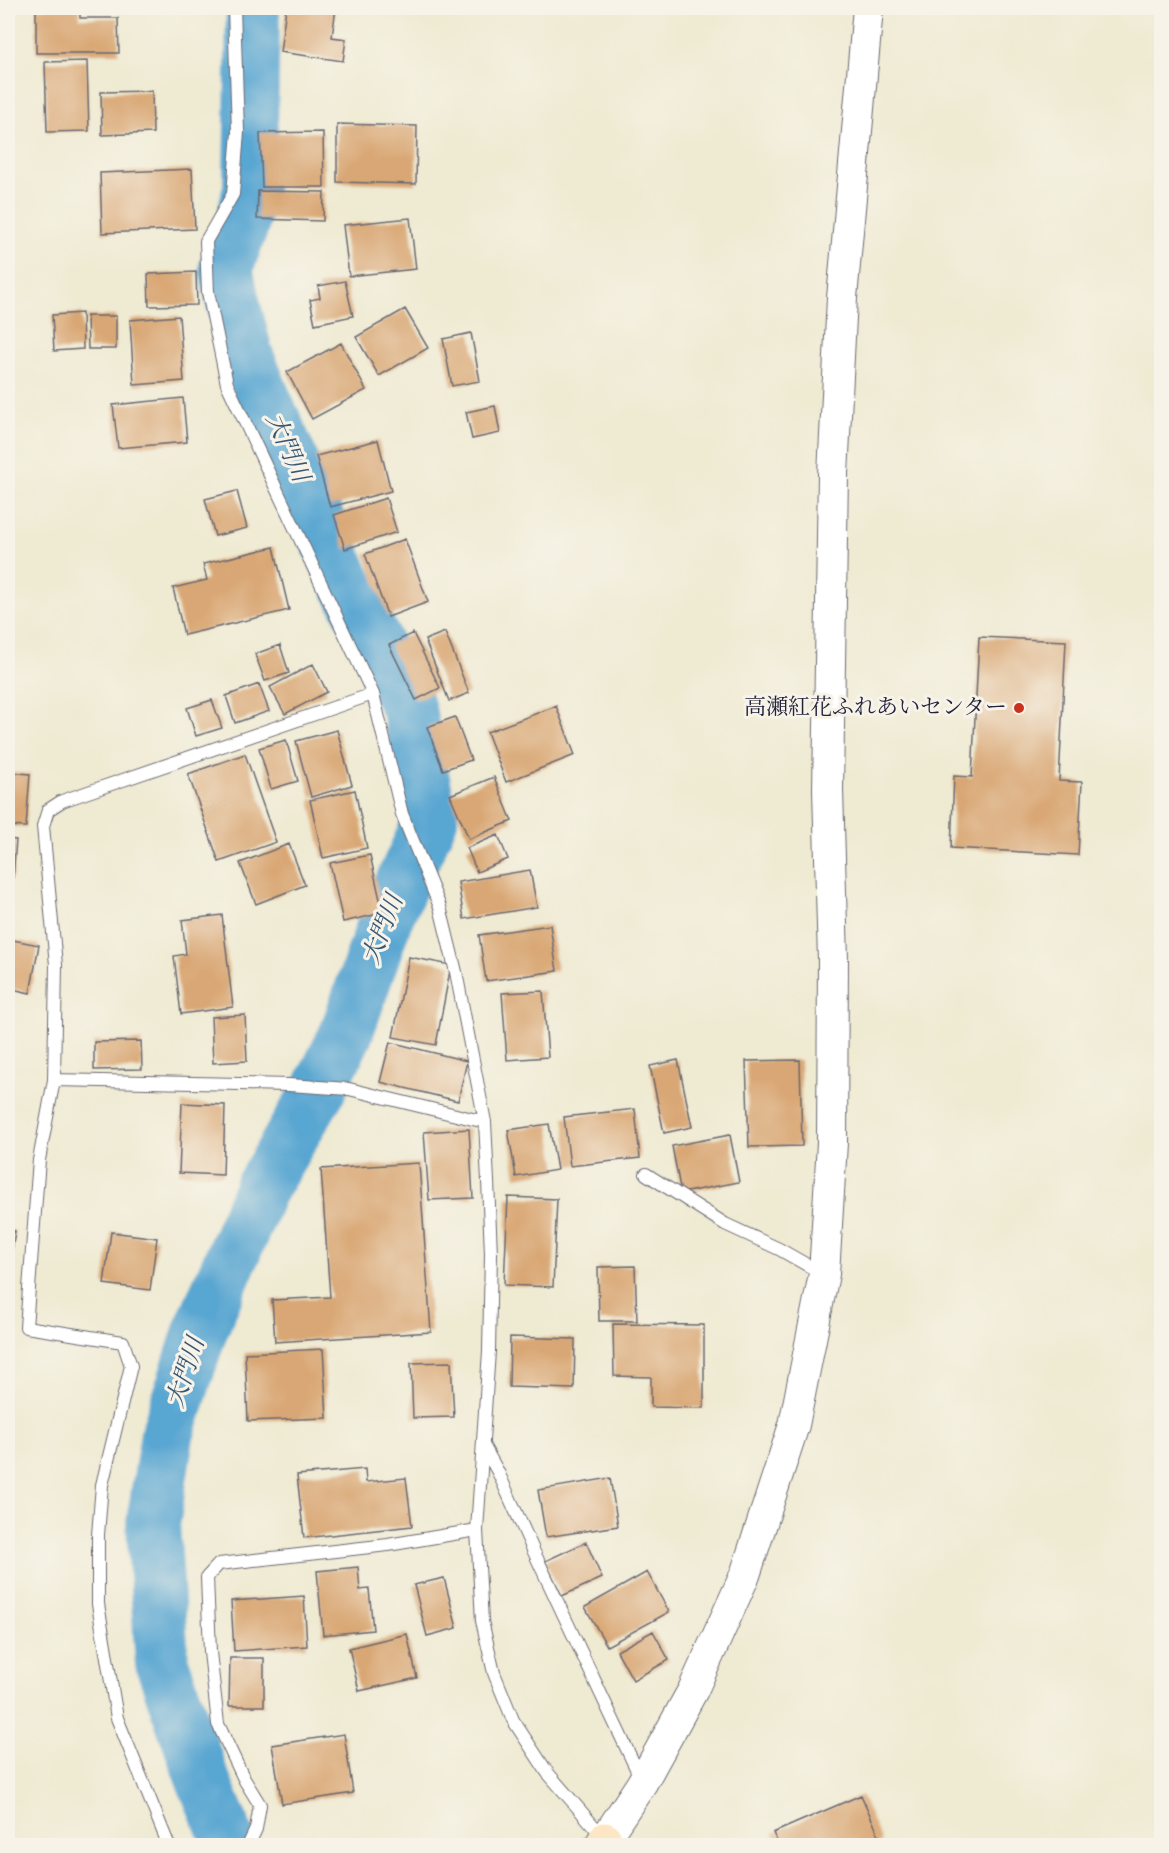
<svg xmlns="http://www.w3.org/2000/svg" width="1169" height="1853" font-family="'Old Standard TT','Noto Serif JP',serif">
<rect width="100%" height="100%" fill="#f7f3e8"/>
<filter id="ink" filterUnits="userSpaceOnUse"><feTurbulence type="fractalNoise" baseFrequency=".0167" numOctaves="2"/><feDisplacementMap in="SourceGraphic" scale="12" xChannelSelector="R" yChannelSelector="G"/><feConvolveMatrix kernelMatrix="1 2 1 2 8 2 1 2 1" color-interpolation-filters="sRGB"/></filter>
<filter id="wash" filterUnits="userSpaceOnUse"><feTurbulence type="fractalNoise" baseFrequency=".008" numOctaves="4" result="noise"/><feDisplacementMap in="SourceGraphic" scale="24" xChannelSelector="R" yChannelSelector="G"/><feGaussianBlur stdDeviation="1.35" result="paint"/><feColorMatrix in="noise" values="0 0 0 0 0 0 0 0 0 0 0 0 0 0 0 0 0 1.4 0 .05"/><feComposite in="paint" operator="in"/></filter>
<g filter="url(#wash)">
<rect width="100%" height="100%" fill="#efead2"/>
<g fill="none" stroke-linecap="round" stroke-linejoin="round">
<path stroke="#59a6d2" stroke-width="54" d="M231,1846l-30,-71 -39,-112 -9,-139 14,-89 33,-103 60,-142 59,-100 27,-56 40,-116 45,-99 -22,-109 -67,-136 -76,-171 -20,-49 -13,-52 -7,-34 16,-43 8,-37 3,-180"/>
</g>
<g id="blocks">
<path fill="#d9a774" d="M36,8h44v10h38l1,35h-83z
M286,8h50l-4,29 14,2 -3,22 -63,-9z
M87,61l2,70 -42,1 -2,-70z
M152,91l1,42 -51,2 -1,-43z
M337,124l80,2 -1,58 -79,-2z
M323,132l1,55h-62l-2,-54z
M192,169l3,60 -93,4 -2,-60z
M258,191l66,1 -1,29 -66,-2z
M410,218l6,51 -67,7 -6,-51z
M196,272l1,33 -48,1 -1,-32z
M345,281l8,35 -38,8 -5,-24 10,-2 -2,-12z
M405,309l23,39 -49,28 -23,-39z
M82,313l1,36 -29,2 -2,-36z
M87,316h29v33h-28z
M179,316l5,65 -50,4 -4,-65z
M471,333l9,48 -28,5 -9,-47z
M341,343l25,47 -54,29 -25,-47z
M183,398l4,44 -69,6 -5,-43z
M495,406l5,27 -28,6 -6,-27z
M378,440l13,51 -61,16 -14,-51z
M237,491l10,37 -32,8 -10,-37z
M386,498l11,34 -52,17 -11,-34z
M405,539l23,63 -40,15 -23,-63z
M274,547l15,63 -105,25 -11,-47 34,-8 -4,-16z
M445,632l24,61 -20,8 -24,-61z
M413,633l27,55 -24,12 -27,-55z
M979,637l87,4 -7,140 23,1 -4,73 -127,-7 3,-72 18,1z
M280,645l9,28 -24,8 -10,-27z
M313,664l14,28 -42,22 -15,-27z
M259,684l10,27 -34,12 -9,-27z
M212,700l10,28 -26,8 -9,-28z
M556,706l19,49 -69,27 -19,-50z
M455,717l16,43 -28,10 -16,-43z
M337,730l15,55 -41,12 -15,-56z
M286,740l12,41 -27,8 -12,-41z
M245,754l31,88 -57,20 -31,-88z
M8,772l22,2 -4,53 -18,-1z
M494,777l18,44 -43,18 -19,-44z
M355,790l12,58 -44,10 -13,-58z
M498,835l10,24 -31,13 -10,-24z
M8,839l8,1 -3,38h-5z
M289,844l16,41 -49,19 -16,-41z
M370,855l13,58 -40,9 -13,-59z
M530,870l7,37 -73,12 -6,-37z
M222,915l11,92 -52,7 -7,-58 12,-2 -4,-34z
M550,925l7,46 -71,10 -7,-46z
M8,939l31,6 -9,48 -22,-5z
M409,957l42,8 -15,80 -43,-8z
M543,991l5,66 -41,3 -5,-67z
M245,1015l2,46 -34,2 -2,-46z
M141,1041l1,28 -48,1v-28z
M390,1042l77,19 -9,40 -78,-19z
M678,1060l14,67 -28,6 -14,-67z
M800,1060l2,86 -53,1 -3,-86z
M182,1103l43,2 -2,70 -44,-2z
M635,1109l5,49 -70,8 -6,-49z
M549,1124l8,46 -41,7 -8,-47z
M469,1129l4,69 -44,2 -5,-68z
M730,1135l9,47 -58,11 -9,-47z
M419,1163l12,169 -156,10 -3,-42 58,-3 -9,-128z
M508,1197l49,2 -4,88 -49,-2z
M8,1230l7,1 -6,42h-1z
M111,1232l46,6 -7,52 -46,-6z
M635,1266l2,55h-38l-1,-54z
M613,1324l91,1v83l-53,-1v-30l-37,-1z
M510,1337l65,2 -1,50 -65,-2z
M323,1349l4,69 -79,3 -3,-68z
M451,1362l3,55 -41,1 -2,-55z
M365,1469l1,13 40,-4 6,48 -108,12 -7,-63z
M610,1478l8,48 -72,11 -8,-47z
M586,1542l16,36 -40,18 -17,-35z
M358,1567l2,23 9,-1 4,41 -50,5 -6,-64z
M647,1572l22,40 -62,34 -22,-39z
M444,1578l13,50 -30,8 -13,-51z
M304,1596l3,50 -73,5 -3,-50z
M653,1631l16,29 -36,20 -16,-29z
M407,1634l10,44 -58,13 -10,-43z
M230,1658h34v48h-35z
M344,1734l9,59 -71,11 -10,-59z
M861,1795l21,47 -8,4h-95l-6,-13z"/>
</g>
</g>
<g filter="url(#ink)">
<use href="#blocks" fill-opacity="0" stroke="#6a6870" stroke-width="1.5"/>
<g fill="none" stroke-linecap="round" stroke-linejoin="round">
<defs>
<path id="service" d="M234,8l4,124 -5,62 -27,47 2,51 19,92 146,310 29,120 38,93 16,65 29,150 3,59 3,73 -2,97 -12,179 5,91 12,52 19,47 34,52 57,66
M54,1080l235,5 60,4 136,33
M646,1174l79,50 54,25 44,25
M483,1445l15,27 36,80 107,227
M169,1846l-52,-128 -19,-114v-69l4,-50 29,-119 -8,-24 -97,-15 13,-167 15,-80 2,-115 -13,-139 5,-16 14,-9 311,-107
M248,1846l8,-17 4,-24 -16,-26 -26,-55 -8,-72 -3,-75 12,-13 169,-19 89,-15"/>
<path id="tertiary" d="M613,1846l-8,-7 37,-56 51,-93 52,-115 49,-150 30,-151 8,-131 1,-183 -5,-170 5,-316 9,-176 26,-290"/>
<path id="secondary" d="M601,1846l4,-7"/>
</defs>
<use href="#service" stroke="#6a6870" stroke-width="14"/>
<use href="#tertiary" stroke="#6a6870" stroke-width="32"/>
<use href="#secondary" stroke="#6a6870" stroke-width="35"/>
<use href="#service" stroke="#fff" stroke-width="12"/>
<use href="#tertiary" stroke="#fff" stroke-width="30"/>
<use href="#secondary" stroke="#fce6c4" stroke-width="33"/>
</g>
</g>
<circle fill="#c8321e" stroke="#f7f3e8" stroke-width="2" cx="1019" cy="708" r="6"/>
<g text-anchor="middle" dominant-baseline="central" stroke-width="6" stroke-linejoin="round" paint-order="stroke">
<g font-size="22" fill="#22223b" stroke="#f7f3e8" text-anchor="end">
<text x="1007" y="708">高瀬紅花ふれあいセンター</text>
</g>
<g font-size="24" font-style="italic" fill="#385777" stroke="#f7f3e8">
<text transform="translate(286 448) rotate(66)">大門川</text>
<text transform="translate(384 930) rotate(-69)">大門川</text>
<text transform="translate(187 1373) rotate(-72)">大門川</text>
</g>
</g>
<rect width="1169" height="1853" fill="none" stroke="#f7f3e8" stroke-width="30"/>
</svg>
